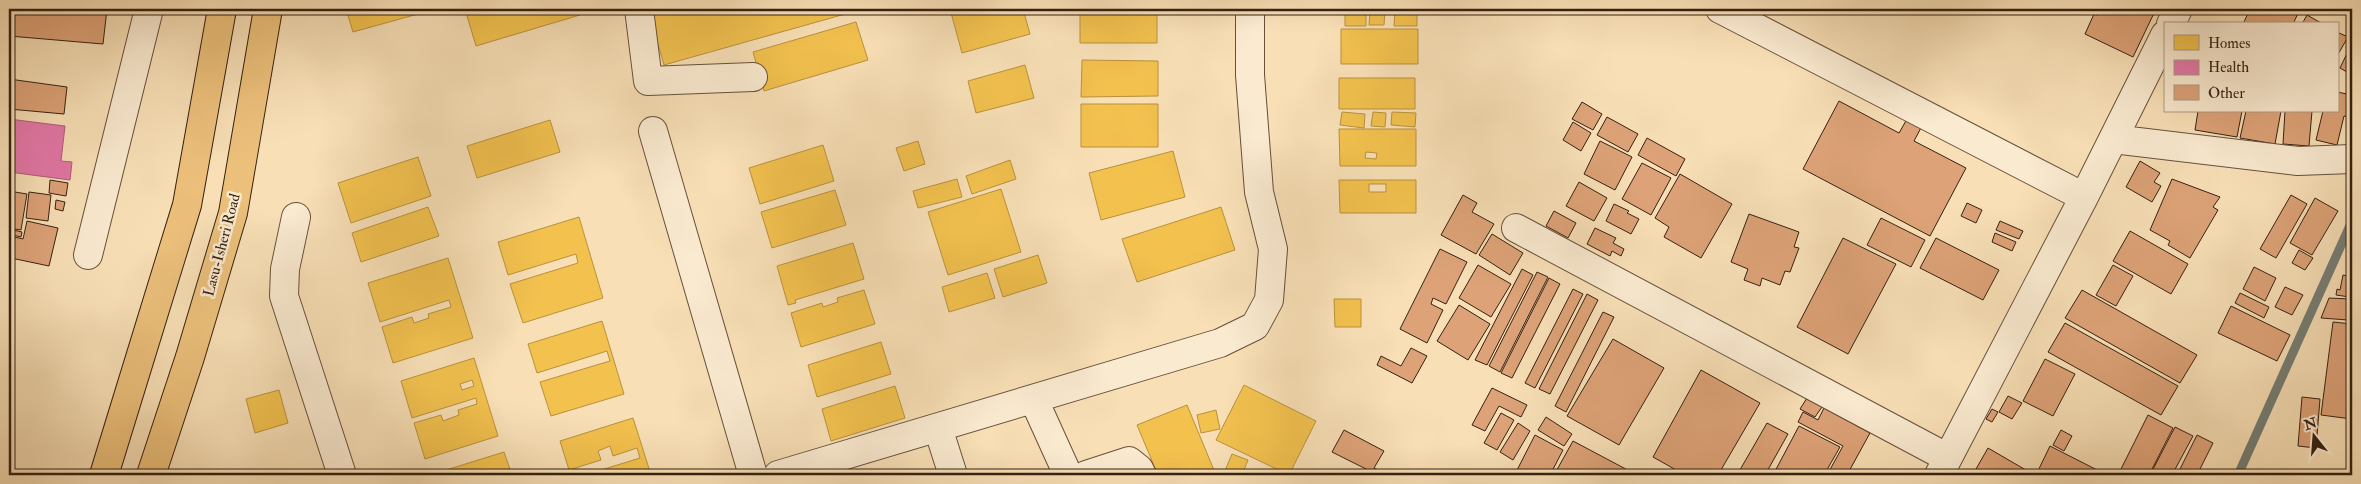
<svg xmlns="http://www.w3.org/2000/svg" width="2361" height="484" font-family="'IM FELL Double Pica',serif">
<rect width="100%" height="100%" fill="#f8dfb6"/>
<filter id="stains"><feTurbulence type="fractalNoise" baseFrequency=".004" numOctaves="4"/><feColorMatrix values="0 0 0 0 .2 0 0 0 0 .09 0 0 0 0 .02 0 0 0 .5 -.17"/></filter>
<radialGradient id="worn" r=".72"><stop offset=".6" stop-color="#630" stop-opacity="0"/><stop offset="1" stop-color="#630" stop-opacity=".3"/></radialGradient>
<path fill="#f2c14e" stroke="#b9913c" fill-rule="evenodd" d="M346,9h90l-83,23z
M465,9h113l2,6 -104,31z
M648,9h215l-199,56z
M950,9h73l7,25 -68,19z
M1080,9h77v34h-77z
M1342,9h78l-78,1z
M1370,11h15l-1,14h-15z
M1395,11h22v15h-23z
M1345,12h21v14h-21z
M856,22l12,38 -104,31 -11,-39z
M1341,29h77v35h-77z
M1082,60l76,1v35l-77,1z
M1025,65l9,33 -58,15 -8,-32z
M1339,78h76v31h-76z
M1081,104h77v43h-77z
M1342,112l23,2 -1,14 -24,-3z
M1373,112l13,1 -1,14 -14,-1z
M1392,112l24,1 -1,14 -24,-2z
M550,120l10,32 -83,26 -10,-32z
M1339,129h77v37h-76zM1366,152l11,1 -1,6 -11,-1z
M918,141l7,23 -21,7 -8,-23z
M823,145l11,36 -74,23 -11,-36z
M1173,151l12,46 -84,23 -12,-47z
M418,157l13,39 -80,27 -13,-40z
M1010,160l6,19 -44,15 -6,-18z
M957,179l5,18 -44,11 -5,-17z
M1339,180h77v33h-76zM1369,184h17v8h-17z
M1001,189l20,63 -73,23 -20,-63z
M835,190l11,35 -74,23 -11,-36z
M428,207l11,29 -78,26 -9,-29z
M1221,207l14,43 -98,32 -15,-43z
M579,217l24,81 -80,25 -13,-39 68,-21 -2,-9 -68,21 -10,-33z
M853,243l11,36 -69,21 1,3 -8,2 -11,-39z
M1038,255l9,28 -44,14 -9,-28z
M448,258l25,80 -80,25 -11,-36 30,-10 2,6 15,-5 -1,-4 23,-7 -2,-7 -69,22 -12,-39z
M987,273l8,25 -46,14 -7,-25z
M864,290l11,34 -74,23 -10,-34 31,-10 1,4 15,-5 -1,-4z
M1334,299h27v28h-26z
M602,321l22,73 -73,22 -11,-34 70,-21 -3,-10 -70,22 -9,-29z
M881,342l10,32 -74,23 -9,-32z
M474,358l24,78 -73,23 -11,-36 27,-8 2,6 16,-6 -1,-5 19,-6 -1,-6 -64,20 -11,-37zM472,380l2,6 -12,4 -2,-6z
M1244,385l72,36 -27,54 -73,-35z
M895,386l10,32 -74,23 -9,-32z
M279,390l9,33 -33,10 -9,-34z
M1187,405l29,70h-58l-21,-50z
M1216,410l4,19 -19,4 -4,-18z
M633,418l18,57h-66l55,-17 -3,-10 -24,8 -3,-10 -12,5 3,9 -32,10 -9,-29z
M504,452l8,23h-82z
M1232,454l16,6 -6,15 -18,-2z"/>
<path fill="#e377a8" stroke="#af5d7b" d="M9,119l56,7 -4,35 11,1 -2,18 -61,-8z"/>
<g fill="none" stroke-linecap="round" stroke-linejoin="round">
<path stroke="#757d74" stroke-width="9" d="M2238,475l114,-254"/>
</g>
<path fill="#dda277" stroke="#352112" d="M9,9h98l-4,35 -94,-8z
M2100,9h56l-23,48 -48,-23 9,-20 3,1z
M2250,9h50l-7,15h-50z
M2307,15l16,9h-21z
M2337,32l11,5 -11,19z
M2352,43v32l-12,-7z
M9,79l58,8 -3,27 -55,-5z
M2337,92l15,3v23l-8,-2 -7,29 -21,-5 7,-29h14z
M1839,101l60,32 8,-14 15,7 -8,15 52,27 -36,68 -127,-67z
M1582,102l20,12 -9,16 -21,-11z
M2198,111h44l-5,26 -42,-7z
M2246,111h35l-6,33 -35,-6z
M2285,111h27l-3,35 -26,-2z
M1607,117l31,17 -10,18 -31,-17z
M1573,122l18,11 -10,18 -18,-11z
M1647,138l38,21 -9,17 -38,-21z
M1600,141l32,16 -17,33 -31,-16z
M2140,161l20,12 -6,9 7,4 -9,16 -26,-15z
M1642,163l29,15 -20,37 -29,-16z
M1680,174l52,30 -31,54 -37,-21 5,-10 -14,-9z
M2172,179l48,18 -7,10 5,3 -28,48 -22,-13 2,-4 -20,-11z
M50,180l18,3 -2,13 -17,-3z
M1579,182l28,16 -13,23 -28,-15z
M9,191l18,3 -6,36 -12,-2z
M29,192l22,3 -3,26 -22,-3z
M1463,195l14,8 -5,9 22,12 -18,30 -35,-19z
M2291,195l16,9 -31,54 -16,-9z
M2315,198l23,13 -26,44 -22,-12z
M56,200l9,2 -2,9 -8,-2z
M1967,203l15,7 -6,13 -15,-7z
M1614,204l15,7 -2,2 12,6 -8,15 -25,-13z
M1554,211l22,12 -8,15 -22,-12z
M1749,214l50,18 -5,15 5,1 -9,24 -5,-1 -5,14 -18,-7 -2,8 -16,-6 4,-11 -17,-7z
M1881,218l44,22 -14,27 -44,-22z
M27,221l31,7 -9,38 -38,-8 4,-21 8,2z
M2000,221l23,10 -4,8 -23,-9z
M1595,228l21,10 -3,5 11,6 -3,7 -9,-5 -2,5 -23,-12z
M9,229l13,3 -1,5 -8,-2 -2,16h-2z
M2130,231l58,33 -17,30 -58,-33z
M1995,233l21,9 -4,9 -20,-9z
M1492,234l31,19 -13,22 -31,-20z
M1843,238l53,26 -48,90 -51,-27z
M1936,238l63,32 -16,30 -63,-32z
M1440,249l27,13 -21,42 -13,-6 -2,6 12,6 -16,33 -27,-14z
M2299,250l14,8 -8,12 -13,-7z
M2350,259h2v34l-2,4 -14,-2 1,-6 3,1 3,-15 5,1z
M1478,265l33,19 -20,33 -32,-19z
M2113,265l20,11 -17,30 -20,-11z
M2254,267l22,11 -11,23 -22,-12z
M1522,269l11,6 -46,90 -12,-5z
M1537,272l11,5 -48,95 -11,-6z
M1549,278l11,6 -48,94 -11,-5z
M2285,287l18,8 -11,20 -17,-8z
M1573,289l10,5 -48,94 -10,-5z
M2082,290l115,65 -17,28 -115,-65z
M2240,293l29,14 -5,11 -29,-15z
M1587,294l11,6 -48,94 -11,-5z
M2329,298l21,1 -2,21 -27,-2z
M1459,305l31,19 -22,36 -31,-19z
M2231,306l59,29 -13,26 -59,-28z
M1603,312l11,5 -48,95 -11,-6z
M2333,322l19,2v95l-31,-4z
M2065,323l113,63 -17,29 -113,-63z
M1613,339l51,29 -45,77 -52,-29z
M1411,348l16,8 -15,27 -35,-18 4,-9 20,10z
M2045,359l30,15 -22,42 -30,-15z
M1701,370l59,33 -42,72h-33l-32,-18z
M1492,388l35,17 -6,12 -22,-11 -14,25 -13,-6z
M2008,396l14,7 -10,16 -13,-7z
M2302,397l18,2 -4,49 -18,-2z
M1807,398l15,9 -7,10 -15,-8z
M1824,408l46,25 -23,42h-20l16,-29 -45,-24 5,-10 15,8z
M1992,409l6,3 -6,10 -6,-3z
M1501,413l13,7 -17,30 -13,-7z
M2148,415l25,13 -24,47h-31z
M1546,417l26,17 -8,12 -26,-16z
M1518,423l12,8 -17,29 -13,-8z
M1767,423l21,11 -23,41h-28z
M1799,426l41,21 -16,28h-51z
M2175,427l18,9 -21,39h-22z
M1344,430l40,21 -10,17 14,7h-10l-46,-23z
M2061,430l11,6 -8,15 -11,-6z
M1535,435l28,15 -13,25h-32l-3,-1z
M2197,435l16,8 -16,32h-20z
M1573,441l64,34h-83z
M2050,446l51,26 -2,3h-63z
M1988,448l43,25 -1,2h-44l-10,-6z"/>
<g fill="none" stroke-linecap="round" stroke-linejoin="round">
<defs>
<path id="minor" d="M639,9l9,72 105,-4
M1720,9l364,188
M2171,24l7,-15
M653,131l100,344
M2113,139l185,22 54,-2
M296,217l-11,52 -1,27 58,179
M1516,228l432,230
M88,255l61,-246
M1034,400l34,75
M938,428l15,47
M778,475l442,-132 35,-17 14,-26 4,-51 -14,-57 -9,-117v-66
M1086,475l43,-14 10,8 3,6
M1939,475l145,-278 81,-162"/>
<path id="major" d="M104,475l83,-270 35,-196
M151,475l39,-118 43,-144 35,-204"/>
</defs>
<use href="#minor" stroke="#66503b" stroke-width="30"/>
<use href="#major" stroke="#352112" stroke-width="30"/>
<use href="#minor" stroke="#faead0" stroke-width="28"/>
<use href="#major" stroke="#ecc07b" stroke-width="28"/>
</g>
<g text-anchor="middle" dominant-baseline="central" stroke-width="5" stroke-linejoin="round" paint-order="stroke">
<g font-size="15" fill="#352112" stroke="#faead0">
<text transform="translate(222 245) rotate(-75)">Lasu-Isheri Road</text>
</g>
</g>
<rect width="2361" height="484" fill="none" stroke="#f8dfb6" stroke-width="30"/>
<rect x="10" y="10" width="2341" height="464" fill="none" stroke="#352112" stroke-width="2.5"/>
<rect x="15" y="15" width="2331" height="454" fill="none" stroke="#352112"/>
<rect x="2164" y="22" width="175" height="90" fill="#faead0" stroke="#ab9a84"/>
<rect x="2174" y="35" width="25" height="15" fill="#f2c14e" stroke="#ab9a84"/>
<text x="2208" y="48" font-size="15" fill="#352112">Homes</text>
<rect x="2174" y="60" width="25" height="15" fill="#e377a8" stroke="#ab9a84"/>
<text x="2208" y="72" font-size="15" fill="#352112">Health</text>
<rect x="2174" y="85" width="25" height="15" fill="#dda277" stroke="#ab9a84"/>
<text x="2208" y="98" font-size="15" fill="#352112">Other</text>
<g transform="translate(2314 436) rotate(343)" stroke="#faead0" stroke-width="4" paint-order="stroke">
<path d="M0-4L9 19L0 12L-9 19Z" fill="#352112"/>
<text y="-8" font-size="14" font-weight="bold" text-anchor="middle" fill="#352112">N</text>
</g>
<rect width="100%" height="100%" filter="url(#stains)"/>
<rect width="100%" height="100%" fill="url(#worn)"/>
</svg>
